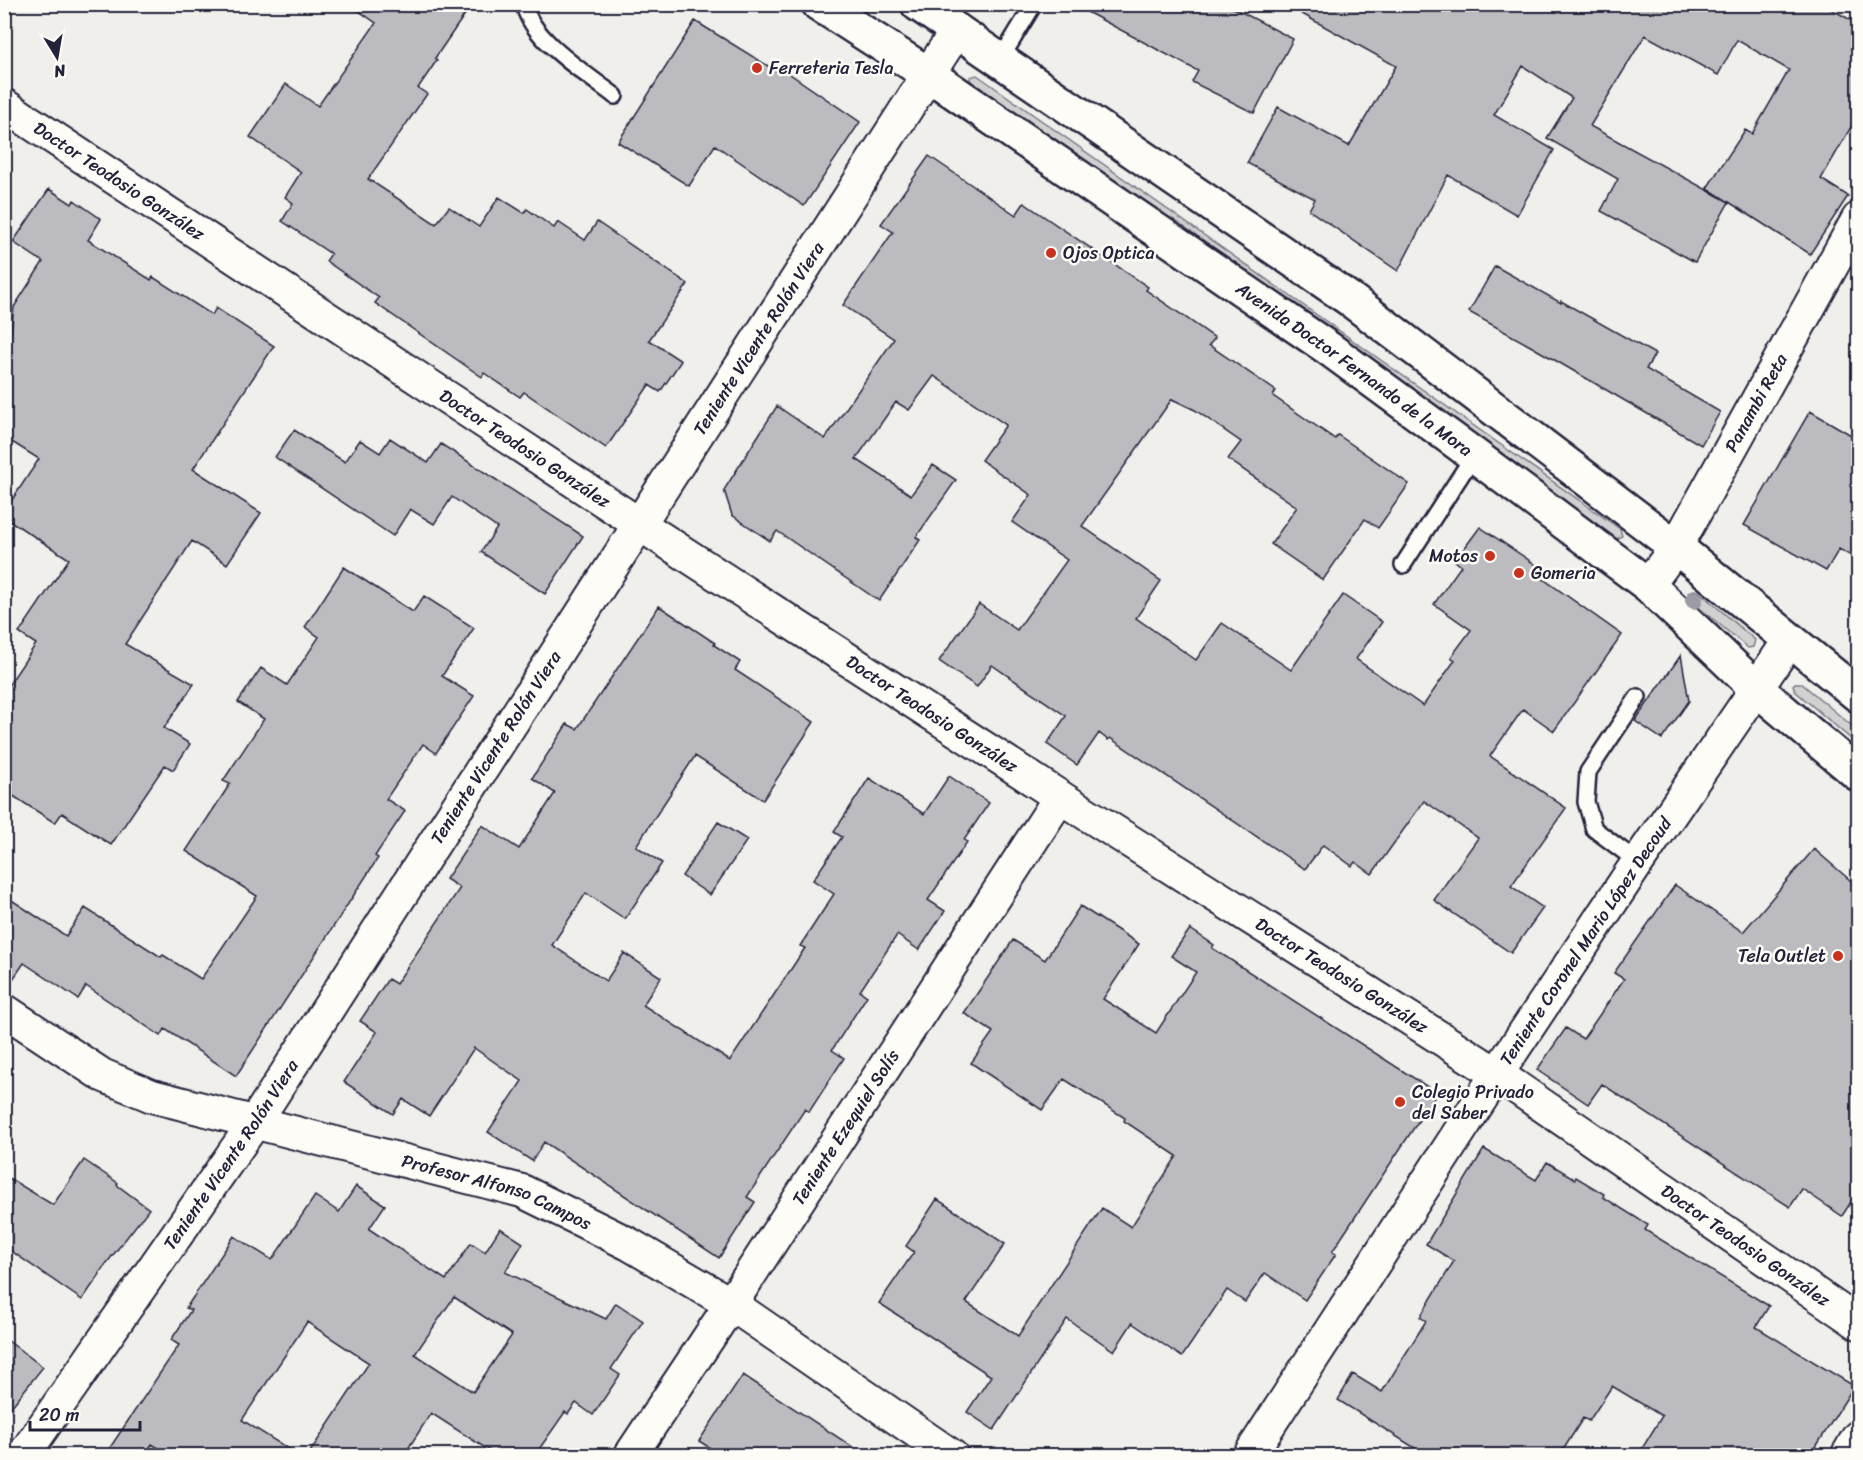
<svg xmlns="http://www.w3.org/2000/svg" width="1863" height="1460" font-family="Sriracha,sans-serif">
<rect width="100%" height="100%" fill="#f0efec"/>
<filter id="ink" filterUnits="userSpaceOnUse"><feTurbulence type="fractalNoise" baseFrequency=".0167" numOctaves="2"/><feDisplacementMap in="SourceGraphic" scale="12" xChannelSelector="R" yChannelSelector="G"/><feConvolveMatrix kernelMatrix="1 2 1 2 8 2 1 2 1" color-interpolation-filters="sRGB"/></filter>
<g filter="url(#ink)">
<path fill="#d2d1d1" stroke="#7a7a86" stroke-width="1.5" d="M977,75l643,454 2,7 -5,3h-4l-642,-455 -1,-7z
M1694,590l4,1 57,49 -2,7 -5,1 -58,-48 -2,-7z
M1795,683h6l57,48v14l-63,-54 -2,-6z"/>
<path fill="#bcbcc0" stroke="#22223b" stroke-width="1.5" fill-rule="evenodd" d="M349,4h123l-37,54 2,2 -19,28 9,6 -59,85 68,45 13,-17 30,20 20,-30 25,16 3,-4 27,19 4,-6 27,18 12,-18 91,62 -39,56 32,21 -21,31 -11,-7 -43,63 -82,-56 -4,5 -36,-24 -2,4 -107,-74 4,-5 -53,-37 5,-7 -49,-33 11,-18 -8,-6 16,-25 -51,-35 36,-53 32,22 58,-83z
M1072,4h154l67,35 -39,74 -62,-31 6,-11z
M1284,4h538l36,20v91l-37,64 27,17 -38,58 -103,-66 38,-58 7,4 37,-64 -52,-30 -19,35 -73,-40 -55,91 139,76 -34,60 -94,-51 17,-32 -71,-41 25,-40 -49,-32 -29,49 60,35 -37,65 -69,-40 -50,96 -89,-61 6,-11 -68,-36 31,-56 71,39 47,-80z
M695,21l86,53 3,-4 76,52 -56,84 -89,-61 -26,41 -71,-44z
M929,156l87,59 8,-12 124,84 -2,3 69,48 -6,7 67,46 -3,5 62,43 3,-4 71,49 -31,44 -13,-9 -42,61 -52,-36 26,-37 -69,-48 13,-17 -46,-32 -23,-11 -90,127 79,55 -25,37 60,42 26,-37 69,47 52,-75 39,27 -26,37 67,47 32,-46 -4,-3 20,-27 -37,-26 27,-38 -6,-5 25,-34 59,40 -4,6 87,62 -68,96 -31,-22 -33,47 76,52 -55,78 32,22 -32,45 -77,-53 44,-62 -54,-37 -52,73 -17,-12 -3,4 -29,-21 -18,24 -195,-131 -2,2 -9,-7 -22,32 -30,-21 19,-28 -74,-51 -15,22 -38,-26 40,-57 38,26 50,-70 -55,-38 19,-27 -50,-35 25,-35 -72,-49 -25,34 -13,-8 -40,57 55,36 22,-30 23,15 -40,57 4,3 -41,61 -102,-70 -7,10 -38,-26 -8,-25 53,-84 48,33 69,-100 -51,-34 50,-73 -12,-8z
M49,189l23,15 2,-4 27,19 -13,21 63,40 2,-3 59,38 4,-7 58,38 -81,123 68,44 -34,51 -35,-23 -67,103 69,40 -30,44 26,16 -17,26 -8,-5 -54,80 -49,-32 -7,10 -51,-33v-98l32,-48 -17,-11 50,-74 -65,-42v-5l35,-53 -35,-22v-51l10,-79 29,-45 -30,-20z
M1495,266l66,37v-2l94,53 -9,15 74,43 -19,33 -167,-97 -65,-36z
M1810,411l48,28v121l-19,-11 -13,22 -82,-46z
M294,430l51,32 15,-22 20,13 10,-15 38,25 13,-19 142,92 -38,58 -64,-42 16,-24 -45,-31 -18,27 -24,-15 -17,27 -118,-79z
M344,567l69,45 11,-16 50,32 -32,48 32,20 -38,57 -13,-9 -37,55 19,12 -30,45 3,2 -142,218 -71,-47 -4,7 -75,-50 -8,13 -54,-36 -20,29v-97l62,41 19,-28 76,49 2,-2 38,24 56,-83 -71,-45 44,-67 -7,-3 41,-62 -26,-17 23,-34 26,17 32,-48 -14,-10z
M659,606l56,37 -1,2 26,17 -5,8 79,52 -51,78 -68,-44 -59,90 26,17 -37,56 -39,-26 -34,52 54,36 18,-28 37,24 -18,28 87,56 75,-113 -5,-2 34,-52 -21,-14 29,-43 -8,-5 35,-54 55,36 25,-38 40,27 -25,37 3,2 -39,58 17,11 -26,39 -22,-15 -37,56 7,5 -35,54 12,8 -35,54 -4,-3 -58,88 8,5 -36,56 -175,-116 -12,19 -44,-29 34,-51 -48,-33 -45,68 -26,-17 -10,15 -49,-32 33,-50 -17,-11 28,-42 8,5 64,-96 -14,-9 36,-54 37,24 36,-56 -23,-15 35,-54 10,5z
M1681,655l8,46 -27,38 -27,-18z
M718,822l29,18 -37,55 -28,-19z
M1814,849l44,38v304l-16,25 -40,-27 -12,18 -188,-123 -14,20 -51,-34 29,-42 17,11 41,-60 -10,-6 61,-88 68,47z
M1080,906l59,38 -36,55 53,34 40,-61 -25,-16 19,-27 24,16 -2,3 225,145 -105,159 4,2 -31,46 -40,-27 -20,29 -18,-12 -45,67 -50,-34 -18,28 -47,-32 -73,111 -27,-18 24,-36 -112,-73 35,-51 -8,-6 31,-47 68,45 -39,58 52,34 84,-128 29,19 46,-71 -53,-35 1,-3 -61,-39 -22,31 -71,-47 22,-31 -29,-19 49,-73 32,20z
M1484,1149l52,31 11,-18 28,17 1,-2 28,17 -1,3 45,28 -3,5 124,76 -13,21 98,59 -43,69h-173l24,-39 -50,-30 -23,35 -6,-3 -23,37h-134l-88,-55 15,-26 29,18 44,-71 -6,-4 34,-56 -28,-17z
M84,1160l34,23 -1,2 32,24 -50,64 1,1 -18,26 -78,-54v-71l49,30z
M356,1186l29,19 -16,24 77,51 25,-37 14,9 15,-24 23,15 -18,29 101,47 10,-16 27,18 -32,48 9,6 -27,40 -17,-12 -8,11 -3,-2 -30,43h-39l-65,-42 -27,42h-96l61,-92 -62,-41 -65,98 56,35h-128l-18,-11 -7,11h-40l74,-110 -8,-5 20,-30 -5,-2 48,-72 38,24 43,-64 24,16zM454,1297l58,38 -39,57 -58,-38z
M4,1338l39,29 -39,49z
M743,1375l122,80h-144l-22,-14z"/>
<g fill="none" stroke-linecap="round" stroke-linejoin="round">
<defs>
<path id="service" d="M524,4c6,35 64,71 91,92
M1000,60l34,-56
M1403,565l71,-110
M1638,697l-50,75 -2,30 8,27 44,33"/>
<g id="minor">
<path id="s1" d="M4,105l635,419 421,273 437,277 361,249"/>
<path id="s2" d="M1648,585l28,-38 182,-328"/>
<path id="s3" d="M4,1010l98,65 50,21 370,95 107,53 102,60 221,152"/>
<path id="s4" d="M23,1456l232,-334 702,-1092"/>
<path id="s5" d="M630,1456l101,-152 329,-507"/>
<path id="s6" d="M1249,1456l248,-382 141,-212 151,-221"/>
<path d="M1847,1456l11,-19"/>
</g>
<g id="trunk">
<path id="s7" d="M819,4l109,70 400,274 146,107 174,130 109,104 101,85"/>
<path d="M918,4l433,296 325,247 182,148"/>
</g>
</defs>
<use href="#service" stroke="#22223b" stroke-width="20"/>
<use href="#minor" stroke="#22223b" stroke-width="36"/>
<use href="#trunk" stroke="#22223b" stroke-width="38"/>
<use href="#service" stroke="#fdfcf7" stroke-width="15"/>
<use href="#minor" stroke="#fdfcf7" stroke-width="32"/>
<use href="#trunk" stroke="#fdfcf7" stroke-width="33"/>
</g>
<circle fill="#9c9ba3" cx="1694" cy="600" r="9"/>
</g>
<g fill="#c8321e" stroke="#fdfcf7" stroke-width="2">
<circle cx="757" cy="68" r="6"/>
<circle cx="1051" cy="253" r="6"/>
<circle cx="1490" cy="556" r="6"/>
<circle cx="1519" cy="573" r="6"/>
<circle cx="1838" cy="956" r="6"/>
<circle cx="1400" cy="1102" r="6"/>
</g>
<g text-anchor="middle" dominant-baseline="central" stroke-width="5" stroke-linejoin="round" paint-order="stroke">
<g font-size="18" fill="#22223b" stroke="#fdfcf7" text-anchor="start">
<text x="769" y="68">Ferreteria Tesla</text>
<text x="1063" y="253">Ojos Optica</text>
<text x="1478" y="556" text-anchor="end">Motos</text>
<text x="1531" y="573">Gomeria</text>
<text x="1826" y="956" text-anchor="end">Tela Outlet</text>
<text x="1412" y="1092">Colegio Privado<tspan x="1412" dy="21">del Saber</tspan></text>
</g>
<g font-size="18" fill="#22223b" stroke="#fdfcf7">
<text stroke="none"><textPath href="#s1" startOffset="138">Doctor Teodosio González</textPath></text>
<text stroke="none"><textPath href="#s4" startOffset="1338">Teniente Vicente Rolón Viera</textPath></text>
<text stroke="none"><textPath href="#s7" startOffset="648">Avenida Doctor Fernando de la Mora</textPath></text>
<text stroke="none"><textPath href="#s2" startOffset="212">Panambi Reta</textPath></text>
<text stroke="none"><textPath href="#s1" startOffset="624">Doctor Teodosio González</textPath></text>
<text stroke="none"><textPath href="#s1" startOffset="1110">Doctor Teodosio González</textPath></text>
<text stroke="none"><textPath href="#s4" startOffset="852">Teniente Vicente Rolón Viera</textPath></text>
<text stroke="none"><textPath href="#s6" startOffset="615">Teniente Coronel Mario López Decoud</textPath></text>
<text stroke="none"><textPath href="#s1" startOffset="1596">Doctor Teodosio González</textPath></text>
<text stroke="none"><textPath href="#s5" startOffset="393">Teniente Ezequiel Solís</textPath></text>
<text stroke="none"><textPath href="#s4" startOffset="366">Teniente Vicente Rolón Viera</textPath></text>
<text stroke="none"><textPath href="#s3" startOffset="530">Profesor Alfonso Campos</textPath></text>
<text stroke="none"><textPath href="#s1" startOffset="2082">Doctor Teodosio González</textPath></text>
</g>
</g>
<rect width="1863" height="1460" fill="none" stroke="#fdfcf7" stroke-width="24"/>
<rect x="12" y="12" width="1839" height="1436" fill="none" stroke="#22223b" stroke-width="2" filter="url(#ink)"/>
<g transform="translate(57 57) rotate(169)" stroke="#fdfcf7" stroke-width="4.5" paint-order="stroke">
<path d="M0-4.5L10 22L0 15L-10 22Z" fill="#22223b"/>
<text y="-9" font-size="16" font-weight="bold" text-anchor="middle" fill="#22223b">N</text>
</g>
<path d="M30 1421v9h110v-9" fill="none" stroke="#22223b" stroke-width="3"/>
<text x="39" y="1421" font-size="18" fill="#22223b" stroke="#fdfcf7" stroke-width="4.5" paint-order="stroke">20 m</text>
</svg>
